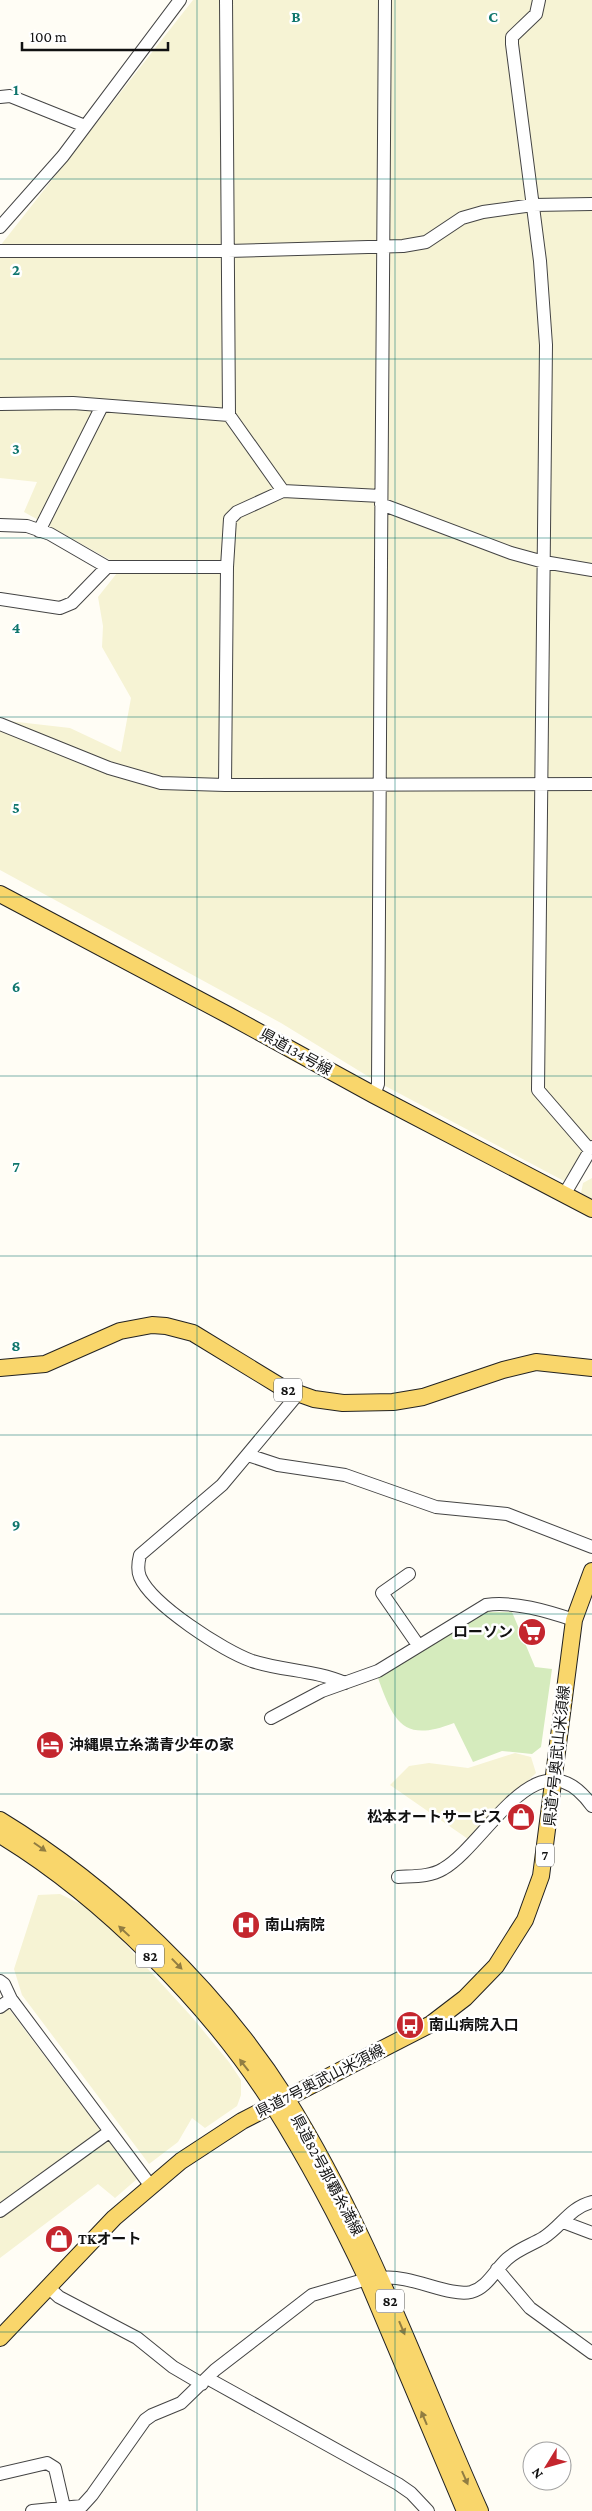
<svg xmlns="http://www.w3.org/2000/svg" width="592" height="2511" font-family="'Crimson Pro','Noto Sans JP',serif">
<rect width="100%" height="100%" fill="#fffdf5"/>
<path fill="#f6f3d4" d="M193,0h399v1156l-15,5 -13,20 -190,-101 -93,-57 -281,-153v-150l70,8 51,24 10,-54 -29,-51 1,-21 -5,-29 19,-24 -5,-12 -88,-49 13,-30 -37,-4v-232z
M592,1178v21l-11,-6 2,-10z
M515,1753l16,4 5,16 -68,66 -78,-54 19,-19 20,-3 39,5z
M60,1894l35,17 96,105 38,46 12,18v15l-4,11 -32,22 -13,-10 -14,24 -29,22 -127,-169 -8,-26 24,-74z
M0,1997l137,182 -22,19 -17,-14 -98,74z"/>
<path fill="#d5ebbd" d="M485,1612h27l23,55 17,2 -11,78 -9,7 -30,-3 -29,11 -19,-39c-51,20 -60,-1 -76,-45z"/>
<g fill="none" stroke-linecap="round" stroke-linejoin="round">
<defs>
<path id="minor" d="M226,0l3,415 54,76
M539,0l-3,14 -24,23v7l28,217 6,84 -8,745 51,59
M0,97l10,-1 75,30
M0,227l63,-71 117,-156
M0,251h228l175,-5 23,-4 36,-24 21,-6 50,-7 59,-1
M0,404l73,-1 156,12
M381,504l130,49 33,9 48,8
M0,525l27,1 23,8 57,33h120
M39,531l63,-125
M0,599l60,9 12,-5 35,-36
M0,724l109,44 52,15 64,2 367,-1
M225,785l2,-218 3,-48 7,-7 46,-21 98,5
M374,1095l4,-11c4,-361 2,-723 7,-1084
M564,1195l28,-48
M298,1394l-76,91 -82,70c-2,8 -3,15 0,22 12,28 84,74 112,84 31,10 63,9 93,22
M248,1455l30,10 67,10 91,32 71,7 85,33
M409,1574l-27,19 36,52
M271,1718l51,-27 56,-20 108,-66c28,-4 61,6 88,15
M398,1877c15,-1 32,0 45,-8 44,-25 95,-139 149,-63
M0,1981l4,3 7,15 139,186
M0,2007l11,-8
M0,2211l109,-79
M563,2222l29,11
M497,2269l33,39 62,45
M381,2278c30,-4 67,19 90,14 16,-4 24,-22 36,-33 11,-10 24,-14 36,-21 19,-12 26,-30 49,-36
M48,2287l11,10 78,41 36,29 29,17
M207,2378l191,106 13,9 17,18
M0,2474l47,-11 8,5 9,39
M32,2511l50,-5 10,-11 53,-75 7,-5 29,-12 34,-33 97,-75 55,-16"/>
<path id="major" d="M0,894l228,121 146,80 218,114
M0,1368l45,-4 75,-33 32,-6 14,1 27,7 90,55 31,11 29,4 50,-1 30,-5 80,-27 33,-8 56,6
M0,1820c110,67 217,169 286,278 81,129 132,274 194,413
M0,1835c101,61 210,170 273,270 35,56 66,114 94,174l98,232
M0,2338l114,-120 67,-57 61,-40 189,-97 34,-26 31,-32 29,-46 16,-44 33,-256 18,-49"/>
</defs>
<use href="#minor" stroke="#444" stroke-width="14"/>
<use href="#major" stroke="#222" stroke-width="18"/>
<use href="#minor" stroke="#fff" stroke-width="12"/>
<use href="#major" stroke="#f9d66b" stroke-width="16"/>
</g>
<defs><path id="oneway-solid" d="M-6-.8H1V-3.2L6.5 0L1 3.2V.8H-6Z" transform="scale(1.25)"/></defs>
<g fill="#917d42">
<use href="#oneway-solid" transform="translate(40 1847) rotate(35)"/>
<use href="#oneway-solid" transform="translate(124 1931) rotate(-137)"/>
<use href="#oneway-solid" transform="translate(177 1964) rotate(46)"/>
<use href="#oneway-solid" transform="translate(244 2065) rotate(-128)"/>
<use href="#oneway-solid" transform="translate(402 2328) rotate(67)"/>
<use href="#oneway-solid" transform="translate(424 2418) rotate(-113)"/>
<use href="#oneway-solid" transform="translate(465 2478) rotate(66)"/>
</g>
<path fill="none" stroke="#0f766e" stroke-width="1" stroke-opacity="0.55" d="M197,0v2511M395,0v2511M0,179h592M0,359h592M0,538h592M0,717h592M0,897h592M0,1076h592M0,1256h592M0,1435h592M0,1614h592M0,1794h592M0,1973h592M0,2152h592M0,2332h592"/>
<defs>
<symbol id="supermarket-disc" viewBox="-11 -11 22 22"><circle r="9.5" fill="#c4262e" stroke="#fff"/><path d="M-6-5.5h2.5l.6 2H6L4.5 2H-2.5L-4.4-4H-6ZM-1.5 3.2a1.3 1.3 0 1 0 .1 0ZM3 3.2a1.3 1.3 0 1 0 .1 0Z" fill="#fff"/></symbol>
<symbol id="hotel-disc" viewBox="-11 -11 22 22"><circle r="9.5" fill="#c4262e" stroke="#fff"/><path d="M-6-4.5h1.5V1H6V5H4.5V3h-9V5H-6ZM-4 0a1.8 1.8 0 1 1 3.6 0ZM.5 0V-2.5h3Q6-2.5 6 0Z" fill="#fff"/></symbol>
<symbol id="shop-disc" viewBox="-11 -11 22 22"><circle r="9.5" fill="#c4262e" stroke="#fff"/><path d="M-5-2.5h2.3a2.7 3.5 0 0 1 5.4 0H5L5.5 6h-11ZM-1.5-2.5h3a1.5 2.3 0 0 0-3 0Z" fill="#fff"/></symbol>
<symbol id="hospital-disc" viewBox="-11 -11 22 22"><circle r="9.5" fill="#c4262e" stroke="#fff"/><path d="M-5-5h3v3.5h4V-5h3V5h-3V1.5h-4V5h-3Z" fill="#fff"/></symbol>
<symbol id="bus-disc" viewBox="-11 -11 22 22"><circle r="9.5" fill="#c4262e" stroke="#fff"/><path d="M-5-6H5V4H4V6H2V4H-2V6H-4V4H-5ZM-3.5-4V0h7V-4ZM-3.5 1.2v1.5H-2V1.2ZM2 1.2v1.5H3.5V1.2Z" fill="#fff"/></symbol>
</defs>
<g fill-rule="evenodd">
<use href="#supermarket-disc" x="516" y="1616" width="32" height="32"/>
<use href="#hotel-disc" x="34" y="1729" width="32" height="32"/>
<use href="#shop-disc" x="505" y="1801" width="32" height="32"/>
<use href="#hospital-disc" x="230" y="1909" width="32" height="32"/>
<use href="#bus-disc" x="394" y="2009" width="32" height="32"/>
<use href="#shop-disc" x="43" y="2223" width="32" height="32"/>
</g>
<g text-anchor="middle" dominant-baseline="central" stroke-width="5" stroke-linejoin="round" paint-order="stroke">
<g fill="#fff" stroke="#585858" stroke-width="1">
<rect x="274" y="1378.5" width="28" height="23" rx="4"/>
<rect x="536" y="1843.5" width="18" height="23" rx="4"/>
<rect x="136" y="1944.5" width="28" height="23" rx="4"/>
<rect x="376" y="2289.5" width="28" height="23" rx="4"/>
</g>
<g font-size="14" font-weight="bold" fill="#111">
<text x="288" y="1390">82</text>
<text x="545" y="1855">7</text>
<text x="150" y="1956">82</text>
<text x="390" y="2301">82</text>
</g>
<g font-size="15" fill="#111" stroke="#fff">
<text transform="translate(296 1052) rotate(29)">県道134号線</text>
<text transform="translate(557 1756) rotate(-84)">県道7号奥武山米須線</text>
<text transform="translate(320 2081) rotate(-27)">県道7号奥武山米須線</text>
<text transform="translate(327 2175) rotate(62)">県道82号那覇糸満線</text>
</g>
<g font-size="15" font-weight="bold" fill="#111" stroke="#fff" text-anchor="start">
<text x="513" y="1632" text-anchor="end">ローソン</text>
<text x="69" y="1745">沖縄県立糸満青少年の家</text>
<text x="502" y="1817" text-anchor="end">松本オートサービス</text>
<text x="265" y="1925">南山病院</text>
<text x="429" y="2025">南山病院入口</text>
<text x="78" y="2239">TKオート</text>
</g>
</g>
<g font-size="16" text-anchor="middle" font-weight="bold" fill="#0f766e" stroke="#fff" stroke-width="5" stroke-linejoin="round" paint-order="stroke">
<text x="296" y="22">B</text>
<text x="493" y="22">C</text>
<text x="16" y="95">1</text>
<text x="16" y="275">2</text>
<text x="16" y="454">3</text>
<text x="16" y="633">4</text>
<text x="16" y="813">5</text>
<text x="16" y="992">6</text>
<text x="16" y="1172">7</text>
<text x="16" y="1351">8</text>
<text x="16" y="1530">9</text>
</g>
<g transform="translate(547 2466) rotate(233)"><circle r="24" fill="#ffffff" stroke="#a0a0a0"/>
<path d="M0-4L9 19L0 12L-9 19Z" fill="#c4262e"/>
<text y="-8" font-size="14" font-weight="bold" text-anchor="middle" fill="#111111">N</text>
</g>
<path d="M22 42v8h146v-8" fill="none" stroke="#111111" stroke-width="2.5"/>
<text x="30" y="42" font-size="15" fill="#111111" stroke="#ffffff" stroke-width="4" paint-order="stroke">100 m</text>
</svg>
